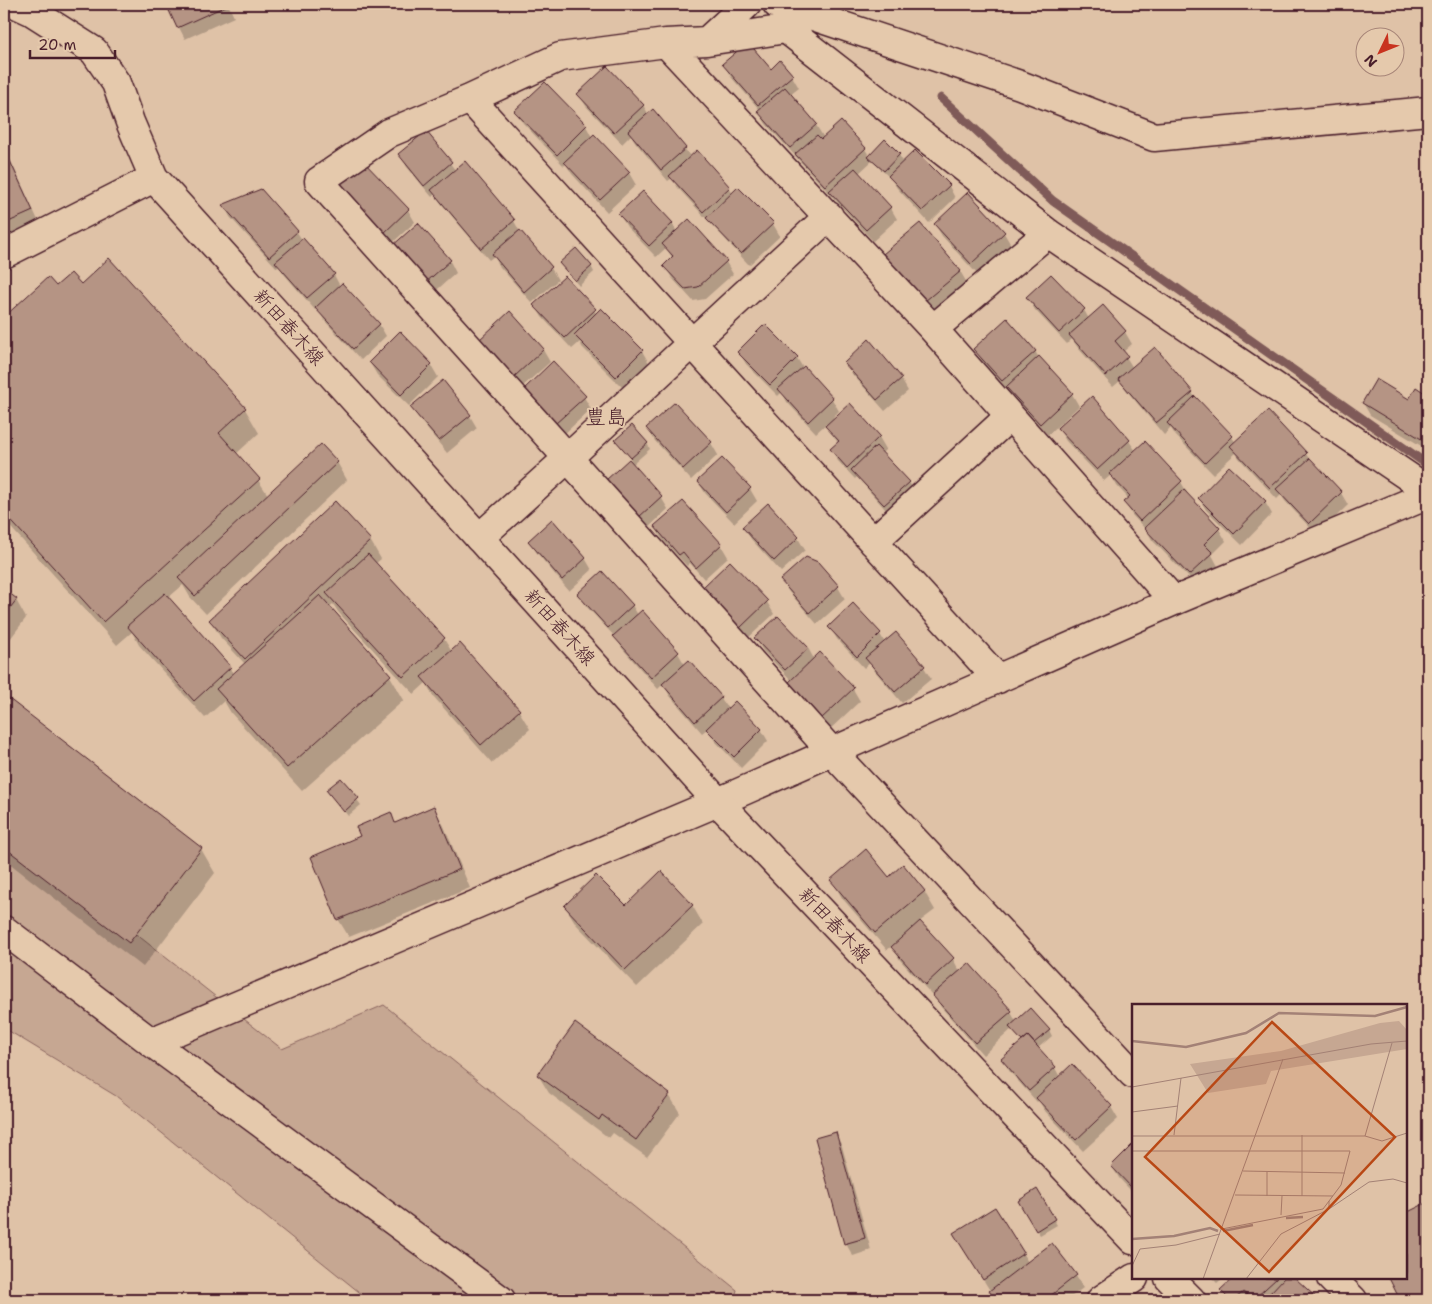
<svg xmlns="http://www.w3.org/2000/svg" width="1432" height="1304" font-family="'Shantell Sans','Klee One',sans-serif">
<rect width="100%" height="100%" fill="#dfc2a7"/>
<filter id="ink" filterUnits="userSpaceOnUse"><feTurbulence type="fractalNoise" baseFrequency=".02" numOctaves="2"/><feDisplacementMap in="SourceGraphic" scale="10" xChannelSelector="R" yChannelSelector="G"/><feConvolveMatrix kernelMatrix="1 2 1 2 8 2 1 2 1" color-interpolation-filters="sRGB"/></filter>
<g filter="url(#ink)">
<path fill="#c6a792" stroke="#88635e" d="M4,830l278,219 102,-44 353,285 -3,10h-365l-253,-204 -112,-68z"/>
<path fill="#0003" d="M167,4h61l6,13 -49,22z
M724,65l47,5 21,6 7,12 -9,7 26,30 8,13 16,-16 25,27 5,8 15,-16 14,14 5,8 45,23 6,12 -26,25 -32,-35 -8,-13 -1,1 -16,-15 -14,13 32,33 7,12 -24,22 -107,-117 -7,-12 1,-2 -29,-33z
M579,94l64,11 6,10 4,-4 32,38 6,9 6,-6 32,36 4,6 40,30 7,12 -31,29 -71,-77 -6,-10 -4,3 -32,-38 -5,-8 -9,9 -36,-38z
M516,111l70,15 6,11 2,-1 35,37 7,12 -29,27 -35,-38 -6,-10 -2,2 -41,-43z
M426,133l30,38 9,-8 49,58 6,11 31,36 7,12 -26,23 -32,-36 -6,-11 -5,4 -49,-58 -5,-8 -3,3 -25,-30 -7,-12z
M4,146l38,83 -38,18z
M344,197l64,13 7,12 -26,24z
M224,205l73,27 5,8 32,35 6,11 39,38 7,12 -25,24 -37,-40 -7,-12 -2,2 -31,-36 -5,-8 -2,2 -47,-51z
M620,215l52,8 5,9 49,30 7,12 -28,25 -12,2 -21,-23 -7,-12 8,-7 -7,-11 -10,9 -29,-30z
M935,224l69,9 7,12 -33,30 -36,-39z
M885,254l75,17 7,12 -34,29 -41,-46z
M109,259l136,150 14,24 -23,21 22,26 10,15 69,-33 10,18 -141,134 -16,-17 -7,-12 -15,13 62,70 4,6 11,-10 -24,-26 -11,-18 160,-80 11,19 -6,5 69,75 8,13 8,-7 59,66 11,18 -38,34 -59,-67 -7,-13 -12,11 -76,-82 -5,-8 -4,3 61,69 14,24 -102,91 -71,-78 -7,-12 -19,17 -66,-73 -7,-13 -15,13 -113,-125v-201l44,-40 8,9 25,-3z
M400,259l50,2 6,12 -25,22z
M560,263l31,3 3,6 -15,14z
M565,278l32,36 4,-4 41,41 7,12 -26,25 -41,-41 -2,-5 -8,7 -30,-32 -7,-12z
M1028,298l56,12 5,9 13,-12 23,25 7,12 -9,8 10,16 59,24 3,6 37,39 4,6 32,-30 38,41 4,6 31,33 7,12 -31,30 -32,-34 -4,-6 -4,4 -38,-41 -3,-5 -23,21 -38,-39 -4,-7 -7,7 -37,-44 -7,-10 -7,6 -35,-39 -6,-9 -5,5 -32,-34z
M765,326l32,32 6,10 29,31 7,12 -6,6 2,2 15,-14 29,32 7,12 -4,4 27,29 7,12 -24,23 -35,-40 -2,2 -17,-18 -7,-12 7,-6 -12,-19 -10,9 -29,-31 -5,-10 -4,4 -32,-32 -7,-12z
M869,341l32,38 7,12 -23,20 -32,-36 -7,-12z
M975,349l60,2 4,7 33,36 7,12 -31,29 -66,-74z
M543,350l7,12 -29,26 -34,-36z
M370,363l61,2 7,12 -29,29 -32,-31z
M442,382l28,34 7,12 -30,25 -28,-34 -7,-12z
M1416,389l12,7v54l-58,-35 -7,-12 46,-2z
M524,390l60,7 7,12 -28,26z
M1092,398l37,43 7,10 9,-8 36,39 7,12 -1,1 32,34 7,12 -14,14 6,11 -21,20 -45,-46 -4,-8 -16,-17 -7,-12 4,-4 -12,-13 -6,-11 -7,6 -38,-40 -7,-12z
M675,404l36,39 7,12 -27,25 -36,-39 -7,-12z
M616,440l31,3 3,6 -17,15 28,33 7,12 -21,20 -40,-49 24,-21z
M722,459l28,30 7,12 -23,22 -29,-30 -7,-12z
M1229,468l36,34 7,12 -30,31 -36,-35 -7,-12z
M683,503l38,42 7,12 -24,22 -14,-16 -3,3 -25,-27 -7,-12z
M744,527l54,11 7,12 -24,22 -30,-33z
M530,541l55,17 7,12 -23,21 -32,-38z
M782,580l56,7 7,12 -28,25 -28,-32z
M703,588l64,14 7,12 -27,25z
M4,591l12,9 10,18 -22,29z
M579,594l53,11 6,10 4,-3 36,41 7,12 4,-3 32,36 7,11 33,20 7,12 -27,27 -26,-27 -8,-12 -5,4 -32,-37 -7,-12 -5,5 -36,-41 -6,-10 -30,-32z
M830,627l50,7 5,9 11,-9 28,33 7,12 -29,24 -28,-33 -4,-7 -6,5 -27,-29z
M756,639l52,9 6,11 39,30 7,12 -33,31 -35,-51 -29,-30z
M4,697l197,152 14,24 -72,94 -139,-108z
M341,779l20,26 -13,11 -20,-25z
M434,808l10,18 26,62 -121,49 -11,-18 24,-82 28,-23 6,10z
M889,879l35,12 11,19 -16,12 34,37 7,13 9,-8 42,48 5,10 33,8 3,6 -15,13 18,19 5,9 51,30 7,12 -35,32 -39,-41 -5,-10 -2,2 -27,-30 -7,-12 20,-18 -11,-13 -29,26 -42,-48 -7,-12 -1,1 -33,-36 -8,-14 -5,4 -45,-52 -10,-18z
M692,905l11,19 -66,63 -61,-63 -11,-18 61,1z
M538,1075l131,20 11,18 -33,44 -34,-24 -4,5 -60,-45z
M835,1134l7,12 29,104 -18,6 -7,-12 -29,-106z
M1132,1147l1,2v44l-14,-15 -7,-12z
M1036,1191l21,34 -17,10 -21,-33z
M1428,1203v97h-27l-11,-22h16v-64z
M994,1209l34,53 23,-18 25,32 7,12 -16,12h-71l-34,-54z
M1212,1278h11l-6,5z
M1233,1278h60l25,22h-90l-6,-10z"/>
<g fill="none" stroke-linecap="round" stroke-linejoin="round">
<path stroke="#7f5a58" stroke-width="9" d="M941,98l112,103 375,264"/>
</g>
<path fill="#b59484" stroke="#4a1f2b" d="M166,4h61l1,1 -51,23z
M748,42l23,27 9,-9 13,15 -35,30 -36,-41z
M607,66l37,39 -30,28 -37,-39z
M545,82l42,43 -30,30 -43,-44z
M785,87l32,37 -27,24 -33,-37z
M653,109l33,39 -25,22 -33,-39z
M841,121l25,27 -41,38 -30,-32 22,-19 4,4z
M426,131l26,31 -28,24 -26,-32z
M594,134l36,38 -30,28 -36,-38z
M885,139l15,15 -16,17 -16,-14z
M4,148l29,63 -29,13z
M697,150l33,37 -27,25 -34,-36z
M915,150l35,35 -28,26 -34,-35z
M362,160l47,49 -27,26 -47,-50z
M465,161l50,59 -34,29 -50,-59z
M855,168l36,39 -25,23 -37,-39z
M738,187l36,36 -33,31 -35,-36z
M261,189l37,42 -29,26 -47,-52z
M643,191l30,32 -24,23 -31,-32z
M968,192l37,40 -34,32 -37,-40z
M689,219l38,42 -29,26 -13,2 -22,-23 10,-10 -11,-12z
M418,223l33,37 -27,24 -33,-37z
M920,223l41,48 -36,30 -42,-47z
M520,230l32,37 -28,25 -32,-38z
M303,238l32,36 -28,24 -32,-36z
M576,248l16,18 -17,15 -16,-18z
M109,258l137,150 -27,25 41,46 -157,143 -99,-109v-196l44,-40 8,9 15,-13 10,11z
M1051,274l34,35 -26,24 -33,-36z
M565,276l31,33 -31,29 -32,-33z
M342,283l38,41 -27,25 -38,-41z
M1103,305l23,26 -11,10 13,15 -22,20 -37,-41z
M601,308l42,42 -27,27 -42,-42z
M510,311l34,38 -30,28 -35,-37z
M1007,318l29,33 -34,30 -29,-32z
M765,324l33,33 -28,28 -33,-33z
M400,331l32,33 -31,31 -32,-33z
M869,339l33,39 -25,22 -33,-37z
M1155,347l38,45 -37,31 -38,-44z
M1039,356l34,37 -33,31 -34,-37z
M553,361l33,35 -31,28 -32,-34z
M804,366l29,32 -25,24 -30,-33z
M1376,379l33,20 7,-12 12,8v48l-66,-40z
M443,380l28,35 -32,26 -29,-34z
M1092,396l38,44 -33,30 -40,-42z
M1195,396l38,40 -28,27 -38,-40z
M675,402l37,40 -29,27 -37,-41z
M850,403l30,33 -33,32 -17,-19 9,-8 -14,-15z
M1268,411l39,42 -37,35 -40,-42z
M632,425l16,18 -17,15 -16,-18z
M1145,441l37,40 -42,40 -17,-19 7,-6 -21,-22z
M321,444l17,18 -143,134 -17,-18z
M876,446l34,36 -26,23 -33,-35z
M722,458l29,30 -25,24 -29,-31z
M1310,458l32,34 -33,32 -33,-35z
M629,459l33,37 -23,21 -33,-37z
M1229,466l37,35 -32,33 -36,-36z
M1184,490l36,38 -16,16 9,9 -24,22 -45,-47z
M335,501l36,39 -126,119 -36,-39z
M683,501l39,43 -26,24 -13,-16 -4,3 -25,-29z
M768,503l31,34 -25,24 -32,-34z
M552,519l34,39 -24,22 -34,-39z
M368,554l77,84 -42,39 -77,-84z
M806,557l12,5 21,24 -30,27 -29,-33z
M730,561l38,40 -28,27 -38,-40z
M602,571l31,34 -25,23 -31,-34z
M4,589l13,10 -13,17z
M165,593l66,74 -37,34 -67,-75z
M320,595l71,80 -104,93 -71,-79z
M853,603l28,30 -24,24 -29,-30z
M642,610l37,42 -28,26 -38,-42z
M778,616l31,32 -24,22 -31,-32z
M896,632l29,34 -30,26 -30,-34z
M460,643l60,67 -39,35 -60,-68z
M820,652l34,36 -34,32 -34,-35z
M689,660l33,37 -27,25 -33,-38z
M4,695l198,153 -73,95 -125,-96z
M735,701l27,28 -28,28 -28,-28z
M341,778l18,20 -15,14 -18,-22z
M434,806l26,63 -123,51 -26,-63 49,-21 -4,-9 35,-15 4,11z
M866,849l23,28 14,-13 22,27 -50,42 -45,-53z
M661,871l32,34 -68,65 -61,-64 32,-31 30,30z
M920,921l34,37 -29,27 -34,-38z
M969,963l43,48 -37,32 -43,-48z
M1030,1008l20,22 -16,13 -6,-7 -6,5 -13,-14z
M575,1023l95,71 -34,46 -34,-25 -3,5 -62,-45z
M1028,1036l28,31 -27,24 -28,-32z
M1072,1064l40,42 -36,34 -40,-42z
M836,1132l29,106 -21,6 -29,-106z
M1132,1145l1,2v42l-22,-23z
M1037,1189l18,30 -19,12 -18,-30z
M1428,1202v98h-28l-11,-22h17v-65z
M995,1207l29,46 -41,27 -30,-47z
M1052,1243l25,32 -32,25h-49l-7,-9z
M1233,1278h44l-24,22 -10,-8 -9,8h-4l-10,-10z
M1284,1278h11l24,22h-50l1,-7z"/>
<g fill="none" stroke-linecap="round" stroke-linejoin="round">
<defs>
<path id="street" d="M777,4l243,81 134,52 274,-26
M707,41l40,-37
M666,43l267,286 241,272
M470,99l528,580
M933,329l115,-96
M479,538l89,-80 261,-242
M873,542l137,-126
M151,1042l567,-240 456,-201 254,-106
M1133,1074l-301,-322 -513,-571 70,-48 81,-34 90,-42 106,-14 41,-2 79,-12 262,204 380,257
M1331,1278l22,22
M1101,1300l33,-22"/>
<path id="secondary" d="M16,4l15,7 63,40 22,32 14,39 24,56 564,624 415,438
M4,254l150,-76
M4,930l147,112 350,258
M1169,1278l22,22"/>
</defs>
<use href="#street" stroke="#4a1f2b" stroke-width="31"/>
<use href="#secondary" stroke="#4a1f2b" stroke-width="31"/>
<use href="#street" stroke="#e5c9ac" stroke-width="28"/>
<use href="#secondary" stroke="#e5c9ac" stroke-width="28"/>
</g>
</g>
<g text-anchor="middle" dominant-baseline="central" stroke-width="4" stroke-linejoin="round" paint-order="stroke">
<g font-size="19" fill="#4a1f2b" stroke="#e5c9ac">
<text transform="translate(289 327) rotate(48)">新田春木線</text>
<text transform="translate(560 627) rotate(48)">新田春木線</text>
<text transform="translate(835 925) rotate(47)">新田春木線</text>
</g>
<g font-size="21" fill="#4a1f2b" stroke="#e5c9ac">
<text x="606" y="417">豊島</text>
</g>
</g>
<g transform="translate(1132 1004)">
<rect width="275" height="275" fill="#dfc2a7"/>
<path d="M267,17l8,9v19l-136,22 -5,13 -58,9 -18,-29 91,-13 99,-28z" fill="#c6a792"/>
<path fill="none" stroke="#a38176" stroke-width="2.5" d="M0,37l54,6 60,-14 33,-20 96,3 32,-9M154,214l17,-1M91,227l30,-6M0,235l42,-3 36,-8 8,3"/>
<path fill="none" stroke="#a38175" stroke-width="1" d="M0,83l239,-43 36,-3M0,108l46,-6M42,131l7,-57M0,132h233l17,5 25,-8M233,132l27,-93M1,147h217l-9,34 -18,24 -101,20M111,167l102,2M103,191l98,1M135,192v-24M170,192v-61M197,205l40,-27 24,-3 14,4M149,211l1,-19M0,262l8,-17 36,-4 44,-11M71,275l80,-220M114,275l35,-45 48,-25v-8"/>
<path fill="#b94815" fill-opacity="0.15" stroke="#b94815" stroke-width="2.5" d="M140,18l123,115 -126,135 -124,-115z"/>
<rect width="275" height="275" fill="none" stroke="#4a1f2b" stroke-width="2.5"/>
</g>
<rect width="1432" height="1304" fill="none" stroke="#e5c9ac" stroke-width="20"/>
<rect x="10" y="10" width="1412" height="1284" fill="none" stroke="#4a1f2b" stroke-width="2" filter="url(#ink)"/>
<g transform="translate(1380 52) rotate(227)"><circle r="24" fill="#e5c9ac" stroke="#a78578"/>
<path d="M0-4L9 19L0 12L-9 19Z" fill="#c8321e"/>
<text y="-8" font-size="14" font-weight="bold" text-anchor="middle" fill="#4a1f2b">N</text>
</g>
<path d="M30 50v8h85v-8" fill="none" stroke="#4a1f2b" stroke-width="2.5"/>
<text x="38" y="50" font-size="15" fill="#4a1f2b" stroke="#e5c9ac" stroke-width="4" paint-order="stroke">20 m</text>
</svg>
